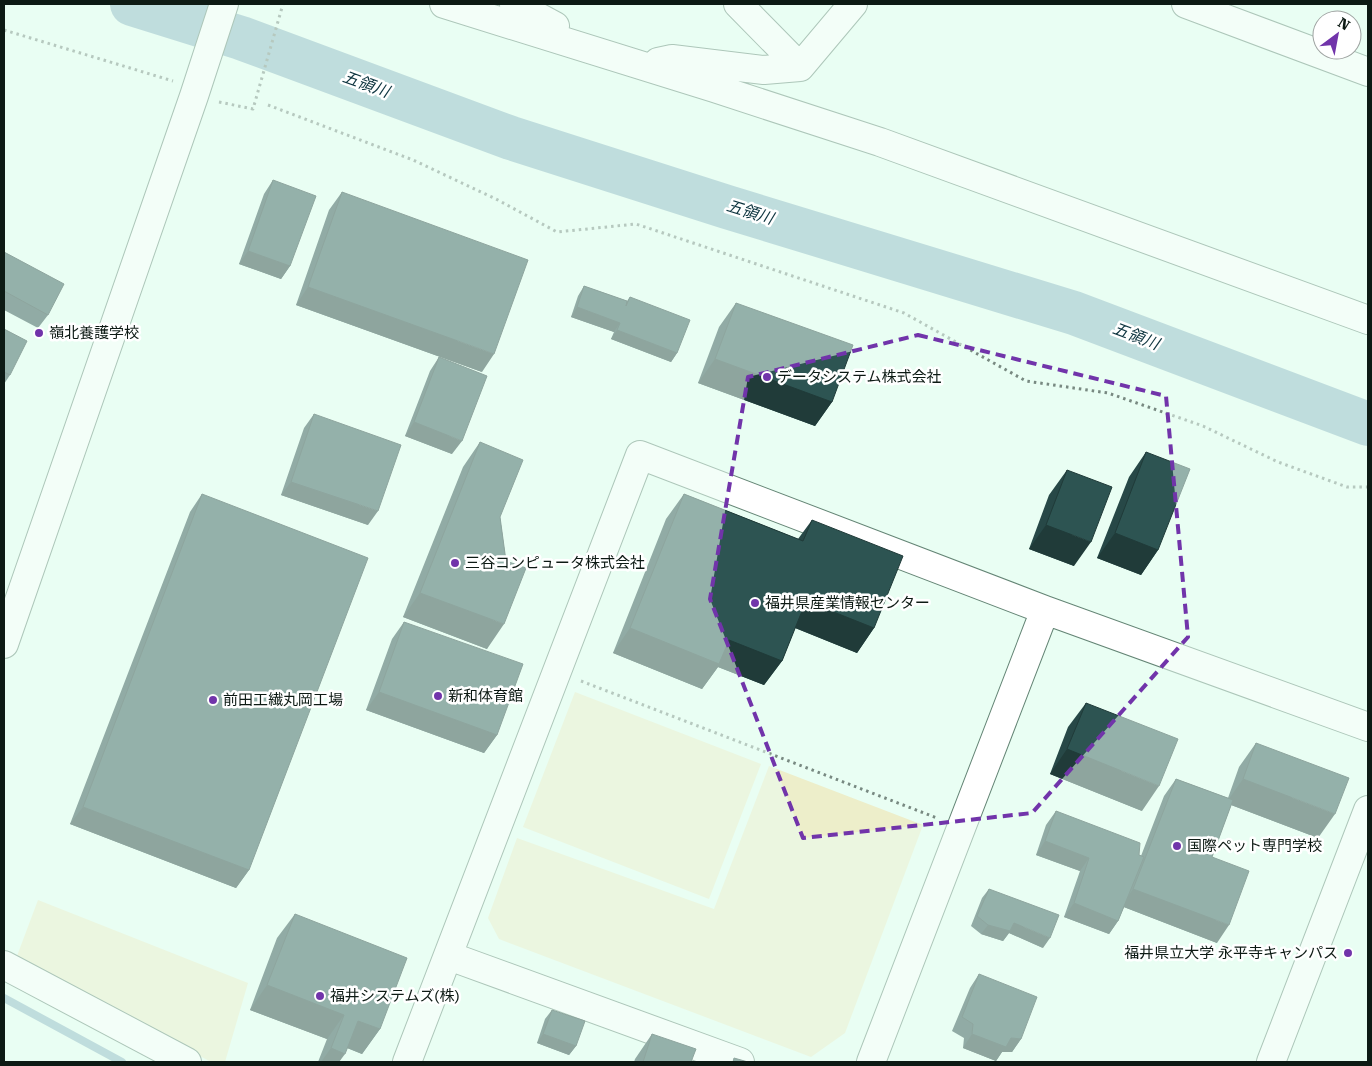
<svg xmlns="http://www.w3.org/2000/svg" width="1372" height="1066" font-family="'Roboto Serif','Noto Sans JP',serif">
<rect width="100%" height="100%" fill="#e9fef3"/>
<path fill="#edeeca" d="M575,692l186,72 -52,135 -186,-72z
M769,766l154,59 -78,208 -34,24 -312,-118 -11,-21 29,-80 197,71z
M38,900l210,83 -23,79h-14l-194,-106z"/>
<g fill="none" stroke-linecap="round" stroke-linejoin="round">
<path stroke="#8db6c3" stroke-width="8" d="M4,998l118,64"/>
<path stroke="#8db6c3" stroke-width="44" d="M132,4l109,34 270,100 216,69 347,106 294,111"/>
<defs>
<path id="minor" d="M444,4l270,84 166,54 488,178
M514,4l41,22
M738,4l62,63
M1186,4l182,68
M658,62l14,-3 92,11 36,-3 53,-63
M4,644l190,-548 30,-92
M449,956l291,106
M4,965l183,97
M407,1062l233,-607 405,155 323,117
M871,1062l174,-452
M1271,1062l97,-252"/>
</defs>
<use href="#minor" stroke="#648575" stroke-width="30"/>
<path stroke="#788981" stroke-width="3" stroke-dasharray="2.5 4" stroke-linecap="butt" d="M4,30l169,51
M219,102l34,7 30,-105
M268,105l145,55 83,39 61,33 79,-8 268,89 122,68 82,12 95,33 75,36 69,25h21
M581,681l356,137"/>
<use href="#minor" stroke="#fff" stroke-width="28"/>
</g>
<path fill="#274847" d="M273,180l17,86 -9,13 -42,-15 25,-70z
M342,192l140,180 -186,-67 33,-95z
M4,252l44,63 -10,13 -34,-18z
M584,286l43,15 3,-4 47,56 -6,9 -60,-23 3,-7 -43,-15 7,-21z
M736,303l96,99 -17,24 -117,-43 21,-56z
M4,329l6,46 -6,9z
M439,357l13,97 -47,-18 25,-65z
M314,414l54,111 -87,-30 23,-67z
M480,442l20,75 6,44 -19,88 -84,-32 60,-150z
M1146,452l12,98 -17,25 -44,-17 32,-81z
M1067,470l7,96 -45,-17 20,-54z
M202,494l47,376 -13,18 -166,-64 120,-312z
M684,494l114,45 14,-19 62,108 -17,25 -62,-25 -13,33 -18,24 -46,-18 -16,22 -89,-36 53,-134z
M404,622l93,113 -13,18 -118,-43 26,-71z
M1086,703l56,108 -92,-37 18,-47z
M1256,743l62,95 -87,-33 -19,52 5,86 -93,-36 -6,14 -9,13 -45,-17 16,-46 -44,-16 10,-30 10,-14 85,45 23,-60 12,-17 52,19 11,-31z
M989,889l54,59 -34,-15 -6,8 -22,-7 -10,-8 11,-28z
M295,914l85,115 -18,25 -15,-6 -8,14h-21l9,-23 -77,-29 27,-72z
M979,974l42,65 -9,13h-10l-6,9 -33,-13 1,-10 -12,-7 18,-43z
M552,1010l24,36 -7,9 -32,-12 8,-24z
M652,1034l39,28h-57l1,-3z"/>
<path fill="#203b39" d="M248,251l42,15 -9,13 -42,-15z
M308,287l186,67 -12,18 -186,-67z
M577,307l43,16 -6,9 -43,-15z
M617,330l60,23 -6,9 -60,-23z
M715,359l117,43 -17,24 -117,-43z
M414,422l48,19 -10,13 -47,-18z
M291,482l87,29 -10,14 -87,-30z
M1046,525l45,17 -17,24 -45,-17z
M1115,533l43,17 -17,25 -44,-17z
M420,593l84,31 -17,25 -84,-32z
M806,601l68,27 -17,25 -69,-28z
M630,628l99,12 53,21 -18,24 -46,-18 -16,22 -89,-36z
M379,692l118,43 -13,18 -118,-43z
M1067,749l92,37 -17,25 -92,-37z
M1243,779l92,35 -17,24 -92,-35z
M83,807l166,63 -13,18 -166,-64z
M1045,841l44,17 -9,13 -44,-16z
M1133,889l96,36 -12,18 -96,-37z
M1074,903l44,18 -9,13 -45,-17z
M1014,923l36,15 -7,10 -34,-15 -6,8 -22,-7 7,-9z
M267,985l77,30 -17,24 -77,-29z
M358,1021l22,8 -18,25 -22,-9z
M543,1034l33,12 -7,9 -32,-12z
M972,1034l39,4 10,1 -9,13h-10l-6,9 -33,-13z
M331,1048l14,6 -6,8h-18z"/>
<path fill="#2d5452" stroke="#203b39" d="M273,180l43,16 -26,70 -42,-15z
M342,192l186,68 -34,94 -186,-67z
M4,252l60,32 -16,31 -44,-24z
M584,286l43,15 -1,5 4,-9 60,23 -13,33 -60,-23 3,-7 -43,-16z
M736,303l117,42 -21,57 -117,-43z
M4,329l23,12 -17,34 -6,-3z
M439,357l48,19 -25,65 -48,-19z
M314,414l87,31 -23,66 -87,-29z
M480,442l43,18 -23,57 6,44 20,7 -22,56 -84,-31z
M1146,452l44,17 -32,81 -43,-17z
M1067,470l45,17 -21,55 -45,-17z
M202,494l166,64 -119,312 -166,-63z
M684,494l119,47 9,-21 91,36 -29,72 -68,-27 -24,60 -53,-21 -10,24 -89,-36z
M404,622l119,42 -26,71 -118,-43z
M1086,703l92,36 -19,47 -92,-37z
M1256,743l93,35 -14,36 -92,-35z
M1176,779l57,21 -21,57 37,14 -20,54 -96,-36z
M1056,811l84,32 -1,12 5,2 -26,64 -44,-18 15,-45 -44,-17z
M989,889l70,26 -9,23 -36,-15 -4,8 -22,-6 -11,-9z
M295,914l112,44 -27,71 -22,-8 -13,33 -14,-6 13,-33 -77,-30z
M979,974l58,23 -16,42 -10,-1 -5,9 -34,-13 1,-10 -11,-7z
M552,1010l33,11 -9,25 -33,-12z
M652,1034l44,15 -5,13h-48z
M734,1058l14,4h-15z"/>
<path d="M0 0H1372V1066H0ZM918,335l248,61 22,241 -156,176 -229,25 -93,-239 38,-222z" fill="#e9fef3" fill-opacity=".55" fill-rule="evenodd"/>
<path fill="none" stroke="#7134aa" stroke-width="4" stroke-dasharray="10 6" stroke-linejoin="round" d="M918,335l248,61 22,241 -156,176 -229,25 -93,-239 38,-222z"/>
<g fill="#7134aa" stroke="#fff" stroke-width="2">
<circle cx="39" cy="333" r="5"/>
<circle cx="767" cy="377" r="5"/>
<circle cx="455" cy="563" r="5"/>
<circle cx="755" cy="603" r="5"/>
<circle cx="438" cy="696" r="5"/>
<circle cx="213" cy="700" r="5"/>
<circle cx="1177" cy="846" r="5"/>
<circle cx="1348" cy="953" r="5"/>
<circle cx="320" cy="996" r="5"/>
</g>
<g text-anchor="middle" dominant-baseline="central" stroke-width="5" stroke-linejoin="round" paint-order="stroke">
<g font-size="15" fill="#0d1a14" stroke="#fff" text-anchor="start">
<text x="49" y="333">嶺北養護学校</text>
<text x="777" y="377">データシステム株式会社</text>
<text x="465" y="563">三谷コンピュータ株式会社</text>
<text x="765" y="603">福井県産業情報センター</text>
<text x="448" y="696">新和体育館</text>
<text x="223" y="700">前田工繊丸岡工場</text>
<text x="1187" y="846">国際ペット専門学校</text>
<text x="1338" y="953" text-anchor="end">福井県立大学 永平寺キャンパス</text>
<text x="330" y="996">福井システムズ(株)</text>
</g>
<g font-size="16" font-style="italic" fill="#0c333e" stroke="#fff">
<text transform="translate(366 84) rotate(20)">五領川</text>
<text transform="translate(750 212) rotate(17)">五領川</text>
<text transform="translate(1136 336) rotate(21)">五領川</text>
</g>
</g>
<rect width="1372" height="1066" fill="none" stroke="#0d1a14" stroke-width="10"/>
<g transform="translate(1337 35) rotate(32)"><circle r="24" fill="#ffffff" stroke="#9ea3a1"/>
<path d="M0-4L9 19L0 12L-9 19Z" fill="#7134aa"/>
<text y="-8" font-size="14" font-weight="bold" text-anchor="middle" fill="#0d1a14">N</text>
</g>
</svg>
